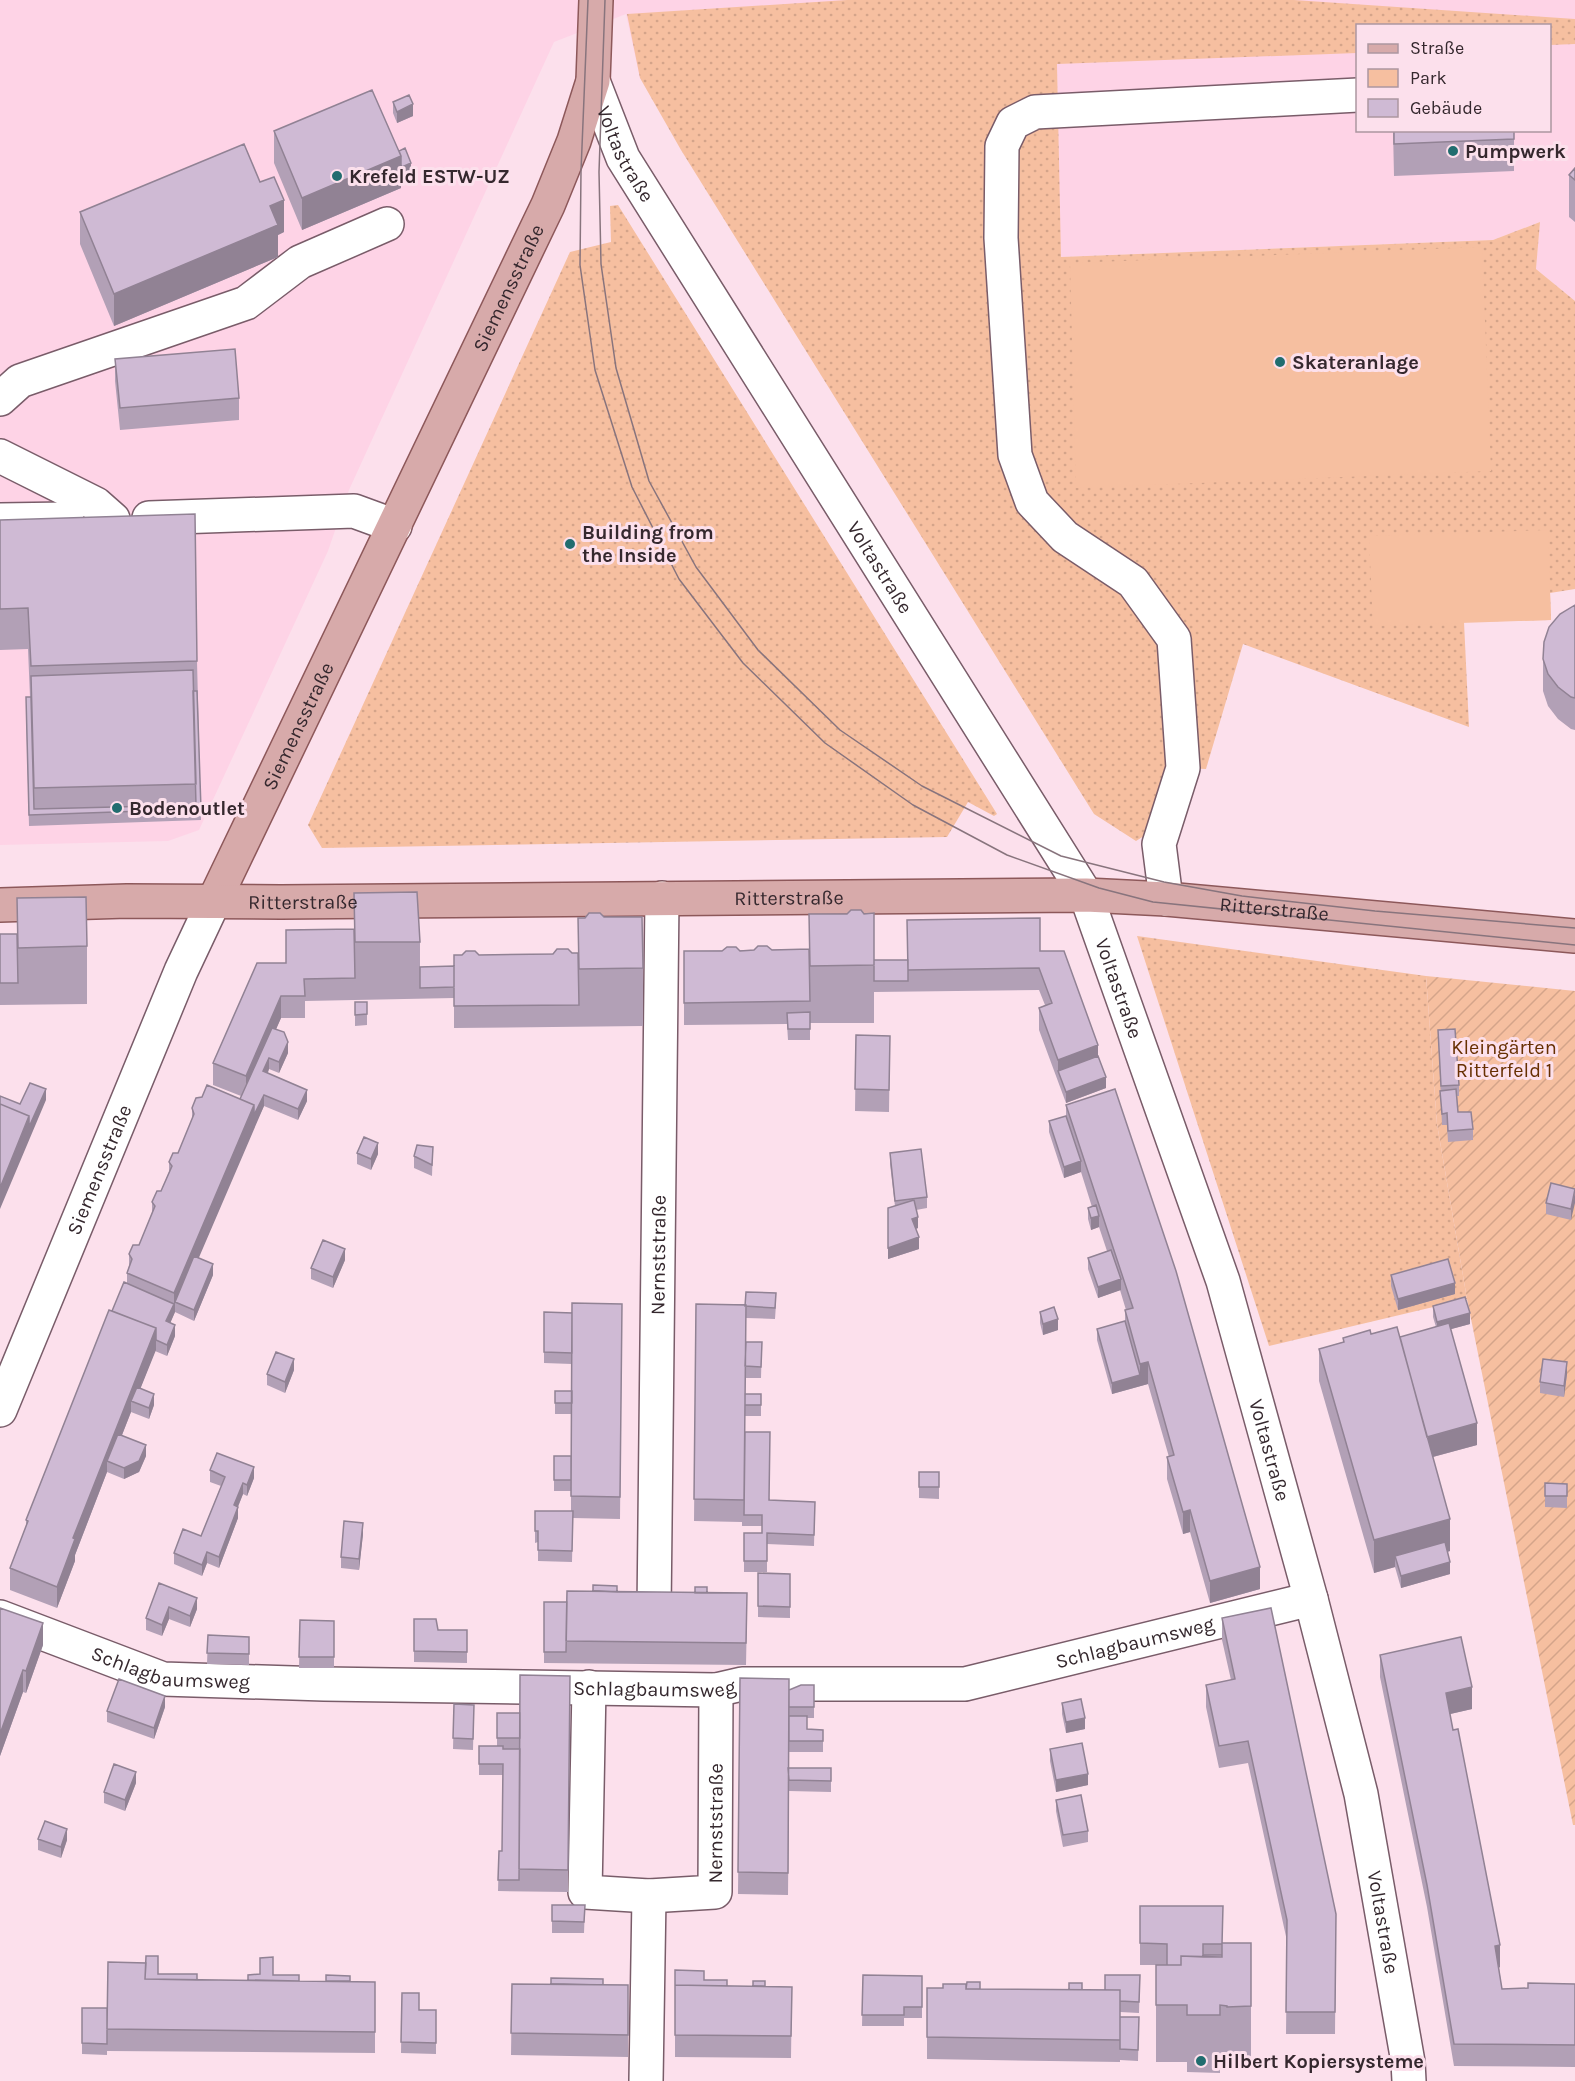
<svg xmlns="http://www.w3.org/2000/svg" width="1575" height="2081" font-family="Karla,sans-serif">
<defs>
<pattern id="grass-dots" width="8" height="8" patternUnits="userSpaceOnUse" patternTransform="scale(1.5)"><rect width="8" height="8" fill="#f6bfa0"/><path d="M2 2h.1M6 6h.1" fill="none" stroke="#d4a48a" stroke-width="1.8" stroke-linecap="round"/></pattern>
<pattern id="garden-furrows" width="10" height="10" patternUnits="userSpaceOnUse" patternTransform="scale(1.5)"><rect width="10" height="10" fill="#f6bfa0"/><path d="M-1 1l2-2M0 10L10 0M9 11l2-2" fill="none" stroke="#d4a48a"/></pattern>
</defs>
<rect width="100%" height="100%" fill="#fce0ec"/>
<path fill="#fed3e6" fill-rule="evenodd" d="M0,0h1575v301l-39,-32 4,-47 -47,18 -433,17 -3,-193 -417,14 -14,-64 -72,28 -205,448 -21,61 -129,279 -31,11 -168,4zM1358,26h192v104h-192z"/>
<path fill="url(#grass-dots)" d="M847,0h447l281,19v25l-25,1v-19h-192l-1,27 -300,11 4,193 432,-17 47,-18 -4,47 39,32v288l-25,4 1,27 -87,2 5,105 -226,-83 -37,125 -23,-1 -31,63 -16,10 -42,-27 -413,-664 -41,-72 -13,-64z
M618,205l379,609 -3,2 -26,-14 -21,35 -625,11 -14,-23 262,-573 41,-10 -1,-36z
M1137,936l289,40 11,148 30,175 -198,47z"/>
<path fill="#f6bfa0" d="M1482,247l9,224 -415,17 -6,-225z
M1548,530l3,90 -178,6 -4,-90z"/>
<path fill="url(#garden-furrows)" d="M1426,976l149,15v834h-2l-106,-526 -30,-175z"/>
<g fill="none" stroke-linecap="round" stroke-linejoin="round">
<defs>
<g id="minor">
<path id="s1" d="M593,81l30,77 463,737 137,386 88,318 50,195 47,268 1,19"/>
<path d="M0,399l20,-18 226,-78 54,-41 87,-38"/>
<path d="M0,456l96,48 17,15"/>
<path d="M149,518l205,-7 41,15"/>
<path d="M0,520l67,-1"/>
<path d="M1166,899l-7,-55 24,-76 -9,-129 -41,-57 -68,-45 -33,-35 -17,-47 -14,-217 1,-92 11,-23 22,-11 323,-17"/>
<path id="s2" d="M0,1410l181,-439 33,-70"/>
<path id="s3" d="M654,1612l8,-714"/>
<path id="s4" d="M0,1617l163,62 161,5 392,6 26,-6h223l346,-85"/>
<path id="s5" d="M589,1687l-4,205 64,4 66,-4 1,-202"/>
<path d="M646,2081l3,-185"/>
</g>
<g id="major">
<path id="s6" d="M214,901l334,-696 26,-64 19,-60 3,-81"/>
<path id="s7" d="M0,905l127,-4 154,1 805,-7 80,4 409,37"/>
</g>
</defs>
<use href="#minor" stroke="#795c69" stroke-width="36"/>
<use href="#major" stroke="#8d585a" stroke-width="36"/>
<use href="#minor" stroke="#fff" stroke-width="33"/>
<use href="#major" stroke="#d7aaaa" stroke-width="33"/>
<path stroke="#88747d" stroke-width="1.5" d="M588,0l-7,171 -1,94 15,105 37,117 47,92 64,84 82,80 88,62 94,50 92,33 54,14 422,43
M605,0l-6,172 2,92 15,104 33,113 47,86 62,83 82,80 82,56 139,70 103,26 78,14 133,15 200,17"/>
</g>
<path fill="#b2a0b6" d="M393,102l20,14 -16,7 -4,-10z
M1393,130h121v41l-120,5z
M274,131l125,20 12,23 -9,4 -1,-2v12l-99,42 -28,-67z
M1575,168v54l-6,-5v-42z
M260,182l24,50 -6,3v22l-164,69 -34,-82v-32z
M115,359l124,39v22l-119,10 -5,-49z
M0,520l197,141 4,159 -172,6 -3,-118 4,-11 -2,-48 -28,1z
M1575,605v125l-4,-1 -13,-10 -10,-13 -5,-15v-32z
M354,893l66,49v25l34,-1 25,-11 99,-2v-35l65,50v58l-189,2v-48v18l-149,3v17h-24l-5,11 12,24 -9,20 -10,-4 -1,4 39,28 -9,19 -34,-14 -10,21 -56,131 15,17 -19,46 -19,-9 -5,11 5,13 -8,20 -12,-5 -15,38 14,16 -5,14 -18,-7 -9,23 24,21 -7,16 -15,7 -17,-7 -32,83v6l-18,47 -47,-18v-22l16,-41v-7l86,-209 15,-27v-11l2,-7v-12l10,-9 13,-32v-11l9,-11 8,-19v-10l9,-9 14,-33v-12l48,-9 1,-3 -28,-11v-22l73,-100 68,-34z
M17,898l70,48v58l-87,1v-71h17z
M809,914l65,47 34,-1 132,-9 58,105 8,32 -40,15 -27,-73v-22l6,-3 -6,-15 -165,2v31h-64v17h-22l-1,-16 -103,1v-74l125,-2z
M355,1002h12v23l-12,1z
M1438,1030l21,55v11h-2l1,16 15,17v11l-25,2 -1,-17h-5z
M856,1035l34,1 -1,76 -34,-1z
M1066,1105l194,484 -50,14 -20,-71 -7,2 -8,-28 -8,-27v-22h2l-21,-73 -36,10 -15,-54v-11l28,-8v-11h1l-6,-20 -22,8 -10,-29v-11l19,-7 -8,-24 -8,3 -3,-11v-11l4,-1 -11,-35 -17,6 -15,-46v-11l17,-5z
M433,1147l-1,29 -18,-8v-12z
M357,1153l21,1 -7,16 -14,-6z
M890,1153l37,44v11l-11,2 2,18 -2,1 3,20 -31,10 7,-53 -5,-42z
M1575,1189l-4,31 -25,-6v-11z
M345,1260l-12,28 -22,-9v-11z
M1391,1275l64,19 -57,16 -7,-24z
M622,1304l-2,215 -47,-1 -1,44 -34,-1v-19l-3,1v-32h36v-20h-17v-11l17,-24 1,-42h-17v-23h17v-27l-28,-1v-51l28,1z
M696,1304h80l-1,15 -29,-1 -1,76 16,11v11h-16v16l25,68 45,2 -1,44 -47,-2v28h-23v-39h18v-7h-20v-4l-48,-1z
M1433,1306l37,18 -19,5 26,116 -44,12 17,94 -3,1 3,22 -49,14 -6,-21 -21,6 -55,-192v-32l24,-7v-4l28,-4 29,3 36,-10 -3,-10z
M1040,1312l18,18 -15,5 -3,-12z
M746,1342h16l-1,36h-16z
M294,1370l-9,23 -18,-8v-11z
M1567,1374l-3,23 -24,-4v-11z
M210,1470l44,8 -7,18 -4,-2 -5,13v11l-19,50 -12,-5 -5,13 -28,-12v-11l27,-17 20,-50 -11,-4z
M919,1472h20v27l-20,-1z
M1545,1483l22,1v24l-22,-1z
M363,1534l-4,36 -18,-2v-11z
M758,1573l32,1v44l-32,-1z
M159,1583l38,26 -7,18 -21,-8 -7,17 -16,-6v-12z
M617,1592l90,1 40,22 -1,50 -202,-2v-11l23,-50z
M0,1608l43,37 -17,48 -3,-1 -23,64z
M1222,1618l114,296 -1,120h-49l1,-93 -39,-178 -29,5 -13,-61v-22l25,-5 -9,-40z
M414,1619l24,11h29v33l-53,-1z
M300,1620l34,1v47h-35z
M208,1635l41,13v17l-42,-1z
M1380,1655l92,54 -22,5 50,253 -1,1 3,21 26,-1 47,-4v83l-121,-1 -27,-159 -47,-230z
M570,1676l-2,216 -70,-1 1,-40h3l1,-76h-24v-29h18v-33h23v36h-17h17z
M740,1678l49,12 25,-5v33h-7v11l16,1v22h-34v16h42v24l-42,-1v-4l-1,108 -50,-1z
M1062,1703l23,26 -19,4 -4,-19z
M454,1704l20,1 -1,45 -20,-1z
M165,1707l-11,32 -47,-17v-11z
M1050,1749l38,36 -32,7 -6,-31z
M136,1783l-11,28 -21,-8v-11z
M1056,1800l32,31v11l-25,5 -7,-36z
M38,1839l29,1 -6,18 -23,-8z
M552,1905h33l-1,28h-32z
M1140,1906l83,37h28v120l-24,2v-2h-7v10l-33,-1v-10h-31v-97h-16z
M675,1970l29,10 23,6 65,1 -1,71 -116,-1z
M158,1974l39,6h51l25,-5 26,6 76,1v71l-268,-2v-4v8l-25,-1v-46h25z
M863,1975l59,1v42h-18v8h-42z
M1140,1975l-1,38 -19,-1v5h19l-1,44 -18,-1v2l-193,-3v-71h16l23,-4 14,5 125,1z
M512,1984l116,1v72l-117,-2z
M402,1993l17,17h17v44l-35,-1z"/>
<path fill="#918294" d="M413,104v12l-16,7v-11z
M401,156v32l-99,42v-32z
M411,163v11l-9,4v-11z
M284,200v32l-6,3v22l-164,69v-32l156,-88z
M281,996v22l-35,80v-22z
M288,1042v11l-9,20v-11z
M1098,1045v22l-40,4v-11z
M269,1058v11l-6,14v-12z
M1106,1077v11l-40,15v-11z
M46,1089v11l-46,109v-21l29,-72z
M307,1090v11l-9,19v-11z
M264,1095v11l-85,198 -4,-2v10l-9,21v-12l8,-17v-11l80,-188z
M378,1143v11l-7,16v-11z
M1081,1161v11l-17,6v-11z
M1575,1192v11l-4,17v-11z
M1099,1216v11l-8,3v-12z
M918,1217v11l-6,2v-11z
M919,1237v12l-31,10v-11z
M345,1249v11l-12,28v-11z
M213,1264v11l-19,46v-11z
M1121,1279v11l-23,8v-11z
M1455,1283v11l-57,16v-11z
M1470,1313v11l-33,9v-11z
M1058,1319v11l-15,5v-11z
M175,1325v11l-8,20v-11z
M156,1328v22l-21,52 -4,-1v11l-20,51 -4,-2v11l-32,83v6l-18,47v-21l16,-49z
M294,1359v11l-9,23v-11z
M1148,1362v22l-36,10v-11l28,-8v-11z
M1567,1362v12l-3,23v-11z
M154,1394v11l-5,14v-11z
M1477,1423v22l-52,14v-21z
M146,1445v11l-7,16 -15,7v-11z
M254,1467v11l-7,18v-11z
M243,1483v11l-9,22v-11z
M238,1507v11l-19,50v-11z
M1190,1510v22l-7,2v-22z
M1450,1519v32l-52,15 -3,-10v11l-21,6v-33z
M363,1523v11l-4,36v-11z
M207,1552v11l-5,13v-11z
M1450,1562v12l-49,14v-12z
M1260,1567v22l-50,14v-22z
M197,1598v11l-7,18v-11z
M169,1607v12l-7,17v-11z
M43,1623v22l-17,48v-22z
M23,1670v22l-23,64v-22z
M1472,1687v22l-26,6v-22z
M165,1696v11l-11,32v-11z
M1085,1718v11l-19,4v-11z
M136,1772v11l-11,28v-11z
M1088,1774v11l-32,7v-12z
M67,1829v11l-6,18v-11z
M1500,1945v22l-5,1v-22z"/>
<path fill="#cfbad4" stroke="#918294" stroke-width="1.5" d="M372,90l29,66 -99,42 -28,-67z
M409,95l4,9 -16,8 -4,-10z
M1394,130h120v9l-120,5z
M244,144l16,38 14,-5 10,23 -14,6 8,19 -164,69 -34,-82z
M405,148l6,15 -9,4 -1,-2v-9l-2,-5z
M1575,168v12l-6,-5z
M235,349l4,49 -119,10 -5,-49z
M195,514l2,147 -166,5 -3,-58 -28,1v-89z
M1575,605v93l-4,-1 -13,-10 -10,-13 -5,-15 1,-17 5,-15 11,-13z
M193,670l3,114 -162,4 -3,-112z
M193,691h4l4,118 -172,6 -3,-118h5l3,112 162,-4z
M417,892l3,50h-65l-1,-49z
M86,897l1,49 -69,2 -1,-50z
M851,910h10l3,4 10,-1v52l-64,1 -1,-52h38z
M589,913h11l4,4h38l1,51 -64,1 -1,-51h7z
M1040,918v33h24l34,94 -40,15 -19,-52 13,-5 -13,-35 -131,2 -1,-50z
M354,929l1,49 -51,1 1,17h-24l-35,80 -33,-13 44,-100h29v-33z
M0,934h17l1,49h-18z
M758,946h9l5,4 37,-1 1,52 -126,2v-52h38l5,-4h9l4,4 14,-1z
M557,949h11l4,4h6l1,52 -125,1v-51h8l4,-4h9l4,4 74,-1z
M874,960h34v21h-34z
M454,966v21l-34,1v-21z
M355,1002h12v12l-12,1z
M810,1012v17h-22l-1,-16z
M272,1028l12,4 4,10 -9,20 -10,-4 -6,13 44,19 -9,19 -34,-14 -10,20v-10l-14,-6z
M1455,1029l4,56 -18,1 -3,-56z
M856,1035l34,1 -1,54 -34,-1z
M1098,1056l8,21 -40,15 -8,-21z
M30,1083l16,6 -17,38v-11l-29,-12v-8l20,8z
M207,1085l47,20 -80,188 -47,-20 5,-14 -3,-5 4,-9h6l16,-39 -3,-4 5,-11h4l11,-25 -3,-4 4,-9h5l16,-39 -2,-6 4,-10 6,-1z
M1115,1089l61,182 84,296 -50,14 -20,-71 -7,2 -16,-55 7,-2 -26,-93 -8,2 -15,-54 8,-2 -67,-203z
M1456,1089l2,23h13l2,17 -25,2 -1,-18 -5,1 -2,-23z
M0,1104l29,12 -29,72z
M1066,1116l15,45 -17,6 -15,-46z
M364,1137l14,6 -7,16 -14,-6z
M417,1145l16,2 -1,18 -18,-9z
M921,1149l6,48 -32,4 -5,-48z
M1551,1183l24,6 -4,20 -25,-6z
M914,1200l4,17 -6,2 7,18 -31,11v-40z
M1096,1205l3,11 -8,2 -3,-10z
M323,1240l22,9 -12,28 -22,-9z
M1111,1250l10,29 -23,8 -10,-29z
M194,1256l19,8 -19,46 -19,-8z
M1448,1259l7,24 -57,16 -7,-24z
M124,1282l50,22 -8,17 9,4 -8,20 -11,-5v-12l-44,-17z
M746,1292l30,1 -1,15 -30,-2z
M1465,1297l5,16 -33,9 -4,-16z
M572,1303l50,1 -2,193 -49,-1z
M696,1304l50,1 -2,195 -50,-1z
M1054,1307l4,12 -15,5 -3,-12z
M109,1310l47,18 -83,210 2,1 -18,48 -47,-19 18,-47 -2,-1z
M544,1312l28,1v40l-28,-1z
M1125,1321l15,54 -28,8 -15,-54z
M1449,1323l28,100 -50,14 -27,-100z
M1397,1327l53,192 -76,21 -55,-191 25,-7 -1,-4 27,-8 1,4z
M746,1342h16l-1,25 -16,-1z
M276,1352l18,7 -9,23 -18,-8z
M1543,1359l24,3 -3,24 -24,-4z
M137,1387l17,7 -5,14 -18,-7z
M555,1391h17v12h-17z
M745,1394h16v11h-16z
M745,1432h25l-1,68 46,2 -1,33 -47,-2v28h-23v-28h18v-18h-18z
M118,1434l28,11 -7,16 -15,7 -17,-7z
M217,1453l37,14 -7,18 -4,-2 -9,22 4,2 -19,50 -12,-5 -5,13 -28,-12 9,-24 18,7 24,-59 -15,-7z
M554,1456h17v24h-17z
M919,1472h20v15h-20z
M1545,1483l22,1v12h-22z
M535,1511h38l-1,40 -34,-1v-19h-3z
M344,1521l19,2 -4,36 -18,-2z
M1445,1542l5,20 -49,14 -6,-20z
M758,1573l32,1v33l-32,-1z
M159,1583l38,15 -7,18 -21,-9 -7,18 -16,-7z
M593,1585l24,1v6l-24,-1z
M695,1587h12v6h-12z
M567,1591l180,2 -1,50 -180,-2z
M544,1602h23l-1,50h-22z
M0,1608l43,15 -17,48 -3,-1 -23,64z
M1271,1608l65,306 -1,98h-49l1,-92 -39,-179 -29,5 -13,-61 29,-6 -13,-61z
M414,1619h22l2,11h29v22l-53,-1z
M300,1620l34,1v36h-35z
M208,1635l41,2v17l-42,-1z
M1461,1637l11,50 -26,6 7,37 5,-1 42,216 -5,1 7,43 26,-1v-5l47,1v61l-121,-1 -27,-159 -47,-230z
M520,1675l50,1 -2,194 -49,-1z
M740,1678l49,1 -1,194 -50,-1z
M119,1679l46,17 -11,32 -47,-17z
M801,1685h13v22h-25v-17z
M1081,1699l4,19 -19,4 -4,-19z
M454,1704l20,1 -1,34 -20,-1z
M497,1713h23v25h-23z
M789,1716h18v13l16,1v11h-34z
M1082,1743l6,31 -32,6 -6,-31z
M479,1746h24v3h17l-1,131h-21l1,-29h3l1,-87h-24z
M114,1764l22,8 -11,28 -21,-8z
M788,1768h43v13l-42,-1z
M1081,1795l7,36 -25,4 -7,-35z
M45,1821l22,8 -6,18 -23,-8z
M552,1905h33l-1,17 -32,-1z
M1140,1906h83l-1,38h-19v13l-22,-1v9h-14v-21l-27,-1z
M1222,1943h29v63l-24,1v-1l-7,-1v10h-33v-10h-31v-40h25v-9l41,1z
M1203,1955h19v2h-19z
M146,1956h12v18h39v6l-52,-1z
M273,1957v18h26v6l-51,-1v-5l12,-1v-16z
M108,1962l38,1 -1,16 230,3v50l-268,-3z
M675,1970l29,1v9h23v6l-52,-1z
M326,1975l24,1v5h-24z
M863,1975l59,1v31h-18v8h-42z
M1105,1975h35l-1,27 -19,-1v-11h-15z
M551,1978l52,1v6l-52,-1z
M753,1981h12v5h-12z
M967,1982h13v7h-14z
M1069,1983h13v7h-13z
M512,1984l116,1v50l-117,-2z
M943,1984h23v5l154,1v50l-193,-3v-49h16z
M675,1985l117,2 -1,49 -116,-1z
M402,1993h17v17h17v33l-35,-1z
M82,2008h25v36l-25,-1z
M1120,2017h19l-1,33 -18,-1z"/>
<g fill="#216d6f" stroke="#fce0ec" stroke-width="2">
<circle cx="1453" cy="151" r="6"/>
<circle cx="337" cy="176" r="6"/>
<circle cx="1280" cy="362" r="6"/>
<circle cx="570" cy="544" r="6"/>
<circle cx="117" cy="808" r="6"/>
<circle cx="1201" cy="2061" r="6"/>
</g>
<g text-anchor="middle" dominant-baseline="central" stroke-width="6" stroke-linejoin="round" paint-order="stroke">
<g font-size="20" font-weight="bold" fill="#35282e" stroke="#fce0ec" text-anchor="start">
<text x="1465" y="151">Pumpwerk</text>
<text x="349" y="176">Krefeld ESTW-UZ</text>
<text x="1292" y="362">Skateranlage</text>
<text x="582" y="532">Building from<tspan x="582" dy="23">the Inside</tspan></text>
<text x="129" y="808">Bodenoutlet</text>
<text x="1213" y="2061">Hilbert Kopiersysteme</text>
</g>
<g font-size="20" fill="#35282e" stroke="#fce0ec">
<text stroke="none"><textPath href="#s1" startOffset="80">Voltastraße</textPath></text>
<text stroke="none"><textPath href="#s6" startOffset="680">Siemensstraße</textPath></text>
<text stroke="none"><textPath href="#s1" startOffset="566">Voltastraße</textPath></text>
<text stroke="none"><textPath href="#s6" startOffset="194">Siemensstraße</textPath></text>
<text stroke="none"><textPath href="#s7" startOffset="789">Ritterstraße</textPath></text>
<text stroke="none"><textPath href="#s7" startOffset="303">Ritterstraße</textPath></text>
<text stroke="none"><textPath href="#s7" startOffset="1275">Ritterstraße</textPath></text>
<text stroke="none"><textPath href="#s1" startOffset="1052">Voltastraße</textPath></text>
<text stroke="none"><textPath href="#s2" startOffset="260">Siemensstraße</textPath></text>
<text stroke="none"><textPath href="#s3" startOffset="357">Nernststraße</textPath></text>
<text stroke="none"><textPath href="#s1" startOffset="1538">Voltastraße</textPath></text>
<text stroke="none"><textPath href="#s4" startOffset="1152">Schlagbaumsweg</textPath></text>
<text stroke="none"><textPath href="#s4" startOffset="180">Schlagbaumsweg</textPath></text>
<text stroke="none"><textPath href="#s4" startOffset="666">Schlagbaumsweg</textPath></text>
<text stroke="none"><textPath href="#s5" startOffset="404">Nernststraße</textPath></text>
<text stroke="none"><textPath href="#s1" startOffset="2024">Voltastraße</textPath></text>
</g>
<g font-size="20" fill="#672f02" stroke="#fce0ec">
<text x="1504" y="1047">Kleingärten<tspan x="1504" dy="23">Ritterfeld 1</tspan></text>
</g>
</g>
<rect x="1356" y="24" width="195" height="108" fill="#fce0ec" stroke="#ac96a0" stroke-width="1.5"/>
<rect x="1368" y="44" width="30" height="9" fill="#d7aaaa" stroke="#ac96a0" stroke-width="1.5"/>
<text x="1410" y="54" font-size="18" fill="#35282e">Straße</text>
<rect x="1368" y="69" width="30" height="18" fill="#f6bfa0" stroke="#ac96a0" stroke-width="1.5"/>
<text x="1410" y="84" font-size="18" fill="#35282e">Park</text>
<rect x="1368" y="99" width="30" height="18" fill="#cfbad4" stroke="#ac96a0" stroke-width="1.5"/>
<text x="1410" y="114" font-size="18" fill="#35282e">Gebäude</text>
</svg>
